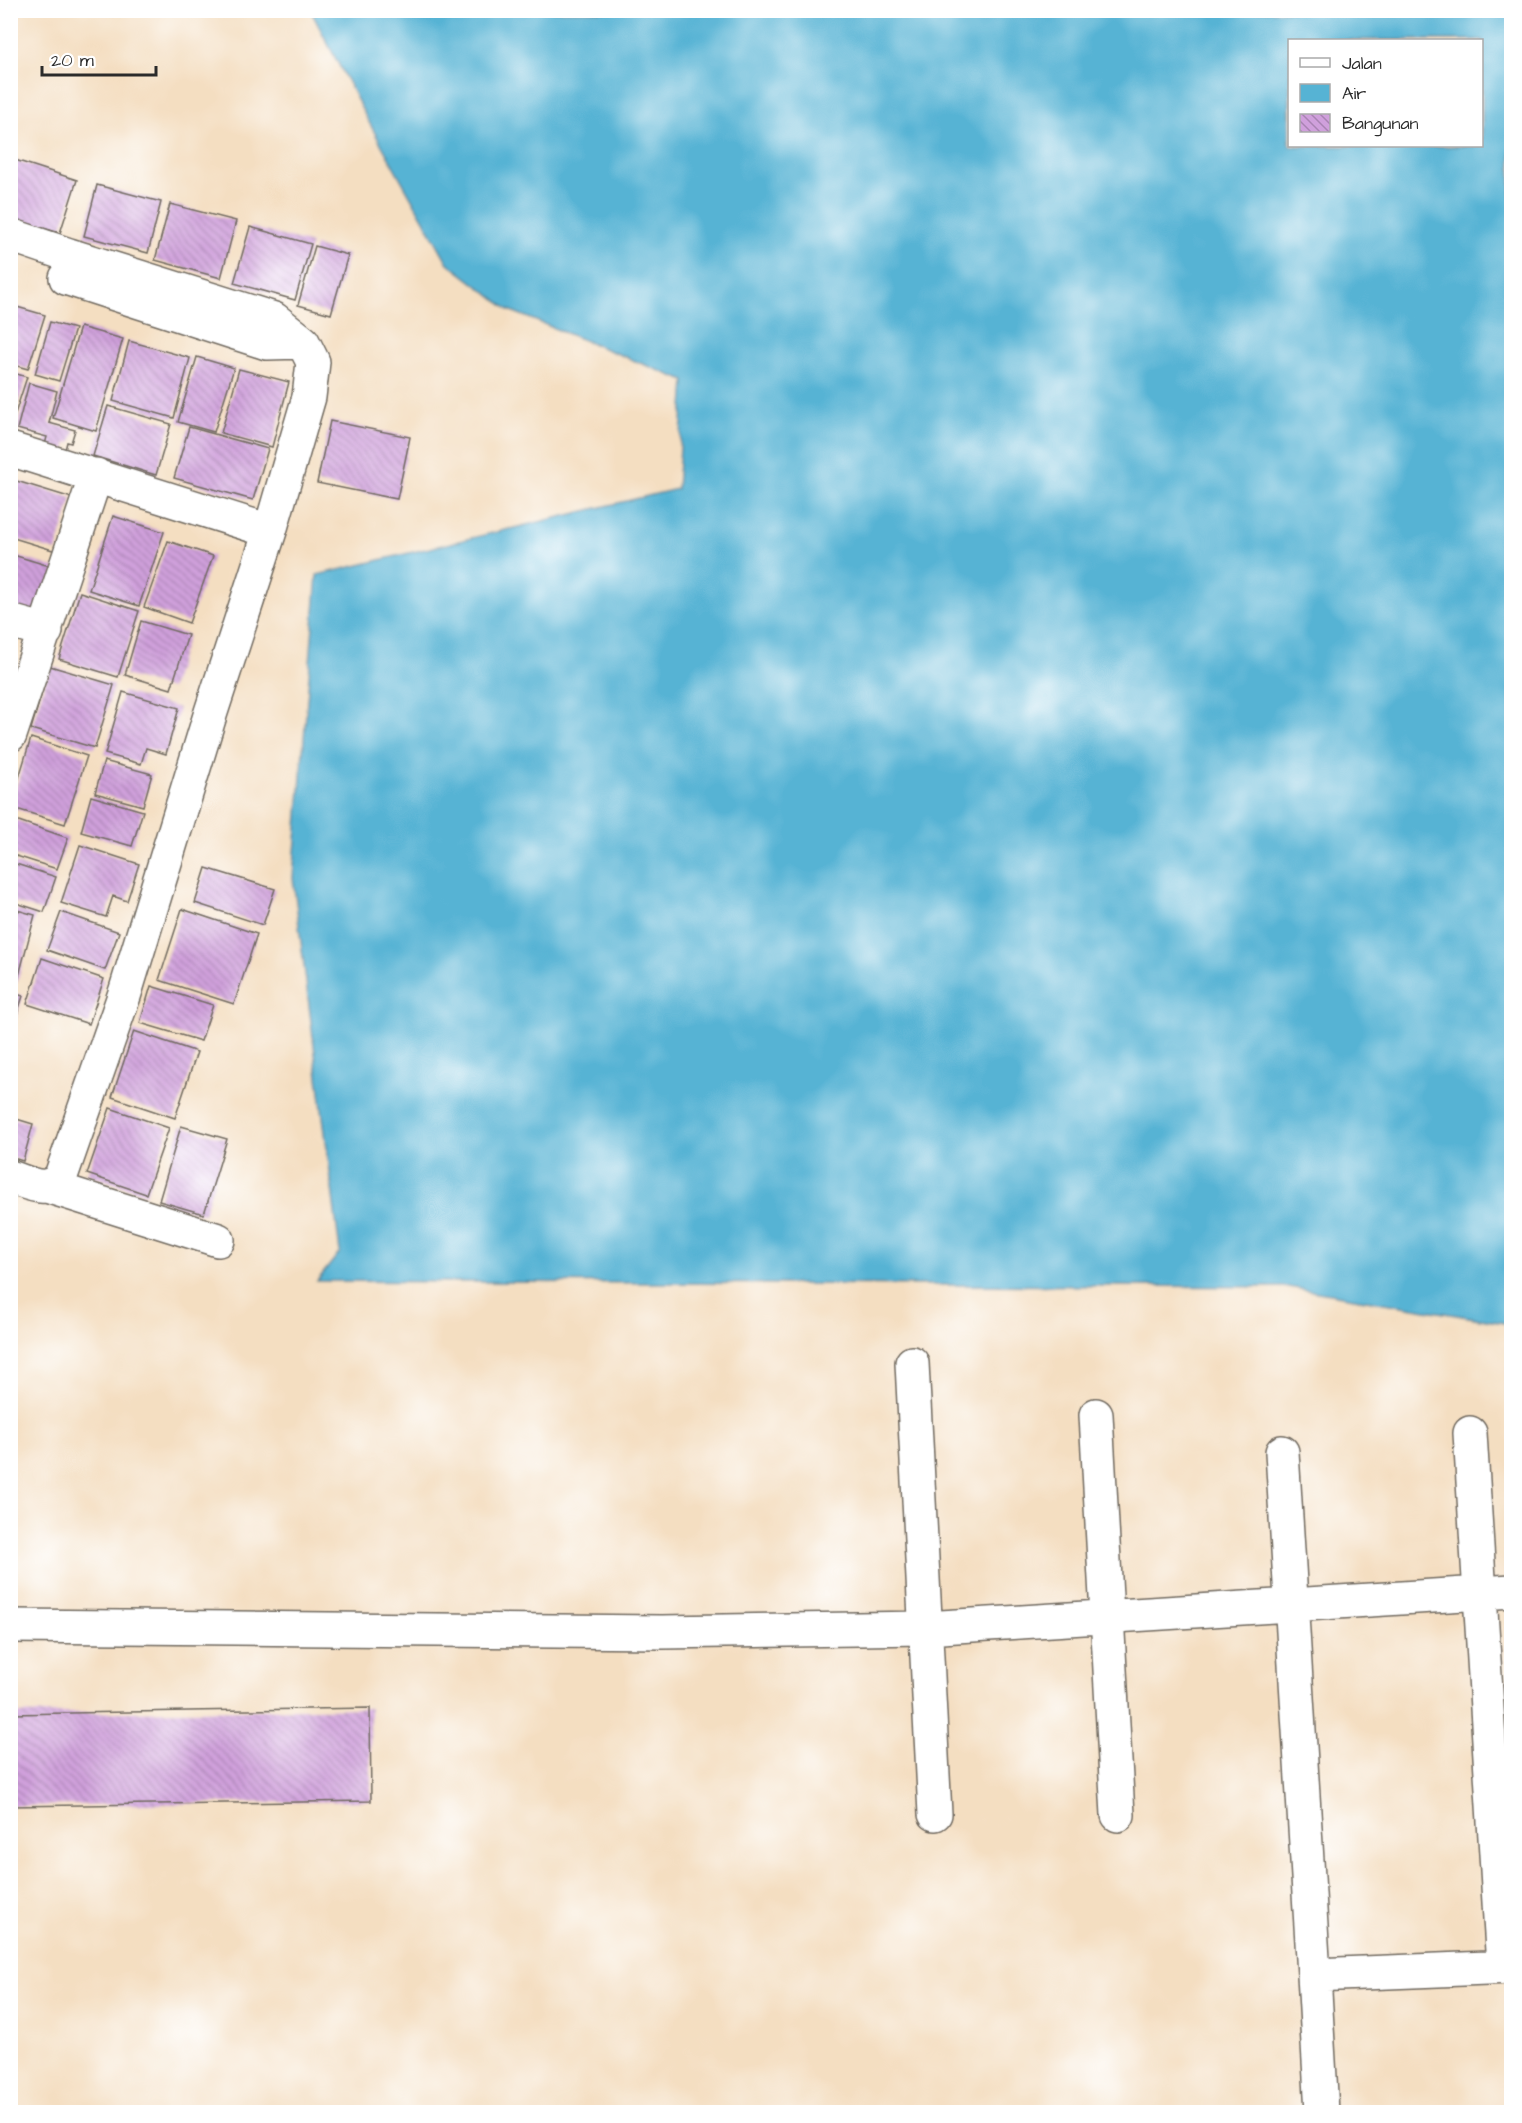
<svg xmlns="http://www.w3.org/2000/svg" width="1522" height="2123" font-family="'Architects Daughter',sans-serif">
<defs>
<pattern id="building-back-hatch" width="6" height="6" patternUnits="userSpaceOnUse" patternTransform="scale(1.5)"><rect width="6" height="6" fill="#d0a0dc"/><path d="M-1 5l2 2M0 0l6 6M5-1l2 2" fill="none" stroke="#a983b3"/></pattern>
</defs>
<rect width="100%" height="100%" fill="#fff"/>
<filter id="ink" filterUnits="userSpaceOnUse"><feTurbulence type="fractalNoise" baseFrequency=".0167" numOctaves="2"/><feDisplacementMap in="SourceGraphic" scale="12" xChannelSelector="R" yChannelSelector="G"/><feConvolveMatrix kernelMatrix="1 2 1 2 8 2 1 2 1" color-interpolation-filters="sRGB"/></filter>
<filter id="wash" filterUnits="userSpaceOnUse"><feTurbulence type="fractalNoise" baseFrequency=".008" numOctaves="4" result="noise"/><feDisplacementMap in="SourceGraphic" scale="24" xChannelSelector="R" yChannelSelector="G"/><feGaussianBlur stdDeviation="1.35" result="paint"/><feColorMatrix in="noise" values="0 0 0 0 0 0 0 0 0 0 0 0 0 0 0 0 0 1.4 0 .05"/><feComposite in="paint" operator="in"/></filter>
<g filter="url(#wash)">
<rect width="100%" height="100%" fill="#f4dec1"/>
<path fill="#56b3d4" stroke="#406f80" stroke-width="1.5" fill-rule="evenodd" d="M311,11h1200v1313l-223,-37 -971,-6 23,-29 -47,-374 24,-303 360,-86 8,-108 -176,-71 -61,-47 -82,-146zM1290,40h192v106h-192z"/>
<g id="blocks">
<path fill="url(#building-back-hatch)" d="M12,159l65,21 -17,53 -50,-15v-53z
M97,185l64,17 -13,51 -64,-17z
M170,204l66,17 -15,57 -66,-18z
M250,227l61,17 -16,56 -61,-17z
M315,246l33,9 -17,59 -33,-9z
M10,305l35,10 -17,54 -18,-5z
M50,322l25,7 -16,52 -24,-7z
M80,327l43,12 -27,92 -43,-13z
M129,341l61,17 -16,60 -61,-17z
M197,357l37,11 -20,64 -36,-10z
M239,369l50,13 -17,65 -51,-14z
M10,372l17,5 -16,49h-1z
M29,383l28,8 -8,32 26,7 -4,13 -4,-1 -4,16 -20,-6 4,-15 -30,-8z
M108,406l63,18 -15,51 -63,-19z
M330,421l80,16 -13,62 -80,-16z
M189,427l79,22 -15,51 -79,-22z
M10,479l62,19 -16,53 -46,-14z
M113,516l51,16 -25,74 -50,-16z
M168,541l45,15 -24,67 -45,-16z
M10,554l46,14 -17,53 -29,-9z
M80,592l59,19 -21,66 -59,-18z
M141,621l47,14 -17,54 -46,-14z
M50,666l64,19 -19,63 -64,-19z
M123,692l56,16 -13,46 -20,-6 -5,16 -36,-10z
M31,738l56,18 -22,68 -55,-17z
M104,761l48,13 -9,32 -48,-13z
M91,796l52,15 -11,35 -51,-14z
M10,818l58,20 -11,31 -47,-15z
M80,845l59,19 -12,37 -14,-5 -7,21 -45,-14z
M10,862l46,15 -12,35 -34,-11z
M206,868l69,21 -12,36 -68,-22z
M10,908l25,7 -18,68 -7,-2z
M182,909l75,25 -23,70 -75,-24z
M61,912l58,20 -14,38 -58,-20z
M42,958l62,21 -15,45 -62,-20z
M151,986l62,19 -12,36 -61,-18z
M10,992l13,4 -12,37h-1z
M134,1031l63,21 -22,66 -63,-21z
M110,1108l59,20 -23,66 -59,-20z
M10,1117l23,7 -10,37 -13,-4z
M181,1126l46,13 -23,75 -45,-13z
M370,1708l1,93 -361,5v-92z"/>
</g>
</g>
<g filter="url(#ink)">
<use href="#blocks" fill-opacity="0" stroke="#716a60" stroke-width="1.5"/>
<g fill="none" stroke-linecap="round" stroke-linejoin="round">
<defs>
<path id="minor" d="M10,235l59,20 205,64 29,23 10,20 -4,35 -39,134 -59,181 -86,281 -64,183c-13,19 -32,7 -51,1
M66,278l201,65 36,-1
M10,449l260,82
M10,621l36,10
M10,735l86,-260
M50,1187l168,53
M912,1363l23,451
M1096,1415l22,400
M1470,1433l33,534
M1282,1452l32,523
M10,1626l652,6 263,-4 587,-37
M1322,2112l-8,-137 198,-8"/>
</defs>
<use href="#minor" stroke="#716a60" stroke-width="36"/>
<use href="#minor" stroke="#fff" stroke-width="33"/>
</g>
</g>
<rect width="1522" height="2123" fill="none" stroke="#fff" stroke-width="36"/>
<rect x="1288" y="39" width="195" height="108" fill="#ffffff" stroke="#aaaaaa" stroke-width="1.5"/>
<rect x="1300" y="58" width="30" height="9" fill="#ffffff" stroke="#aaaaaa" stroke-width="1.5"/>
<text x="1342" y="69" font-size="18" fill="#2b2b2b">Jalan</text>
<rect x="1300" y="84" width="30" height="18" fill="#56b3d4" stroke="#aaaaaa" stroke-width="1.5"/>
<text x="1342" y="99" font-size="18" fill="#2b2b2b">Air</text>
<rect x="1300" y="114" width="30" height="18" fill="url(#building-back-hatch)" stroke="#aaaaaa" stroke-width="1.5"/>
<text x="1342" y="129" font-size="18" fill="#2b2b2b">Bangunan</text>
<path d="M42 66v9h114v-9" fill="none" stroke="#2b2b2b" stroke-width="3"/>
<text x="51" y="66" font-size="18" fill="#2b2b2b" stroke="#ffffff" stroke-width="4.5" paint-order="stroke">20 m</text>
</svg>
